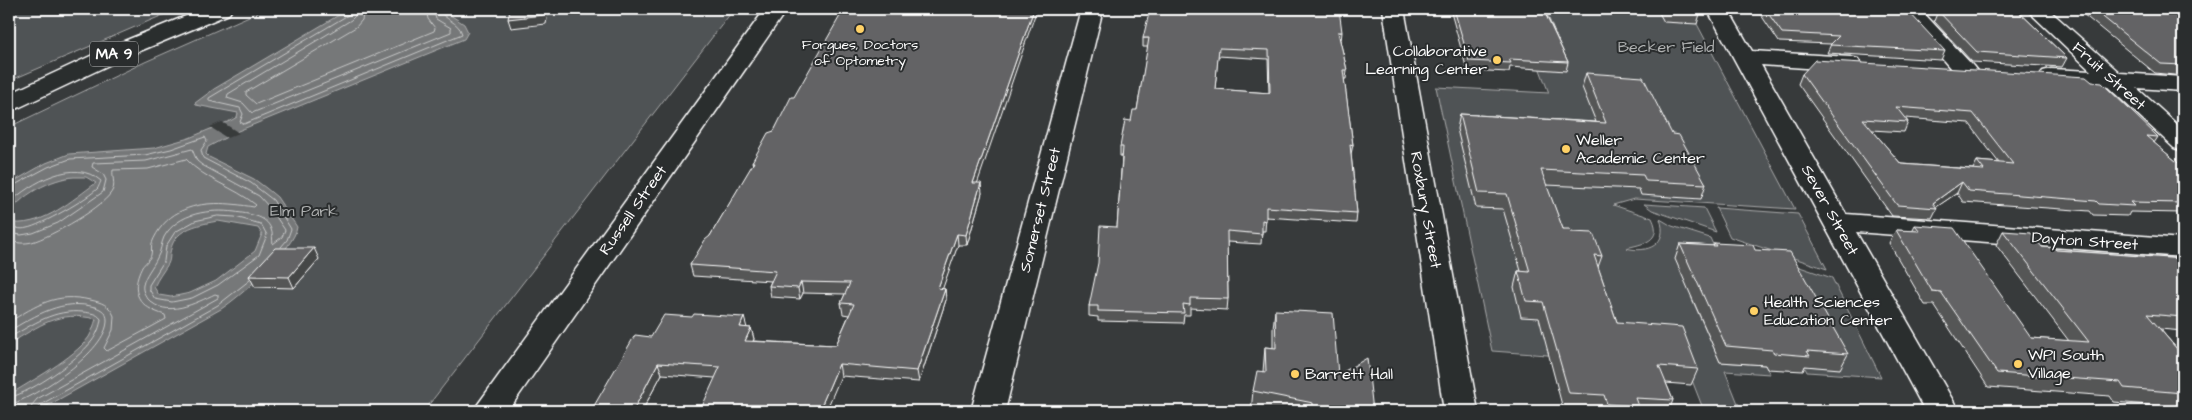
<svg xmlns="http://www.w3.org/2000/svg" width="2192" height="420" font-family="'Architects Daughter',sans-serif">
<rect width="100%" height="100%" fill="#373a3b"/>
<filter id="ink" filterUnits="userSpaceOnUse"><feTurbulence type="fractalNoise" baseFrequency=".02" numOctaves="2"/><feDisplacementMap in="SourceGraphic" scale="10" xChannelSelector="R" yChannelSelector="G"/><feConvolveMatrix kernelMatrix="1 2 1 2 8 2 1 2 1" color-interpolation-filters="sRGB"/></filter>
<g filter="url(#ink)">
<path fill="#505354" stroke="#a8a9aa" d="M9,9h168l-168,72z
M265,9h469l-310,402h-415v-284l136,-65z
M1545,9h144l106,200 -161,-10 -21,6 39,13c12,24 -11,26 -26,30 22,6 43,-4 34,-29l12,7 38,12 9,20 -28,39 29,65 45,3 5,9 -45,-3 16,40h-37l-18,-46 -194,-14 -56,-264 113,6 -10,-26 29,-2z
M1644,204l60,4 12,24 -64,-22z
M1716,208l82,6 29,55 -97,-32z
M1744,248l88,30 49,99 -74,-5 -3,-6 36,2z"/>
<path fill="#767879" stroke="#adaeaf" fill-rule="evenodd" d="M349,9h92l23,15 4,8 -4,7 -226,92 -30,16 -2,7 3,3 45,22 12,9 11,9 20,30c-2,21 -57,70 -76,82l-183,102h-29v-16c22,-14 65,-37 80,-58 3,-5 5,-12 7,-18 -39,-9 -55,6 -87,25v-160l37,-21 23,-9 85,-6 35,-10 43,-18 5,-3 1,-4 -42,-8 -1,-2 19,-14zM74,177h12l10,6c-24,17 -51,42 -82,40l-4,-8c7,-19 43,-37 64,-38zM218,221l40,7 4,6 -7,17 -39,30 -26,12 -19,4 -12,-2 -5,-8c4,-9 9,-15 14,-23 3,-6 1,-10 3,-15 4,-21 30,-25 47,-28z"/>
<path fill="#373a3b" d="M222,122l17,11 -12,5 -17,-11z"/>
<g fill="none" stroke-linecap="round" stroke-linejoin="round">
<path stroke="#c8c9c9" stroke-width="1" d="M351,9l-3,6 -139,83v3l31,7 3,6 -3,8 4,2 218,-90c-3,-13 -18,-13 -23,-25
M357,9l-1,6 -5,5 -123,74 -1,4 16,5 9,10 199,-81v-4l-15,-9 -3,-10
M364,9l-2,11 -6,7 -110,65v3l10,9 178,-73 1,-3 -7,-9 -2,-10
M9,188l39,-21 22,-8 75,-4 26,-6 34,-12 2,4 -6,9 2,8 48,25 22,17 18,29 -4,11 -6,7
M9,203c22,-20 65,-46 92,-22 0,0 -3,7 -3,7 -9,10 -58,38 -71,40 -7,2 -12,0 -18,-4
M218,216l17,1 26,7 6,11 -8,20 -41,30 -26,13 -20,4 -17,-3 -6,-10v-4l15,-24 2,-15 9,-14 20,-11z
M9,233l12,2 12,-2 25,-10 45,-31 3,-12 -3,-6 -11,-7 1,-4 53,-2 46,-12 5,12 5,4 57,31 11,12 15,22 -3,7 -9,7c-1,-5 0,-10 -2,-15 -5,-14 -23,-15 -36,-17 -24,-3 -57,0 -71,25 -3,6 -3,15 -7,21 -4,9 -12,17 -14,27 -1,6 2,10 5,14 18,20 48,4 67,-5l3,1v3l-181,101 -5,6 -1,6
M9,241c8,2 15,3 23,1 18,-5 75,-36 81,-53 2,-5 -1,-13 0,-19l35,-1 38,-10c20,22 47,27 70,46l-2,2c-25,-4 -52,-7 -75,5 -12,6 -22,18 -27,31 -1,4 0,8 -1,12 -1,4 -6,8 -9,12 -13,26 -3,40 23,48l1,4 -59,32 -3,-3 9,-18 1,-14c-4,-11 -13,-14 -24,-16 -34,-8 -53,5 -81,22
M9,331c27,-16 54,-33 86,-24 7,2 12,6 12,13 1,31 -71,77 -98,85
M9,338c24,-14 45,-29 74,-26 7,1 14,1 18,7 -1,8 -4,15 -9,22 -17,21 -57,49 -83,57
M37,411l3,-6 178,-100 32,-25"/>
<defs>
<path id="minor" d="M765,9h22l-279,402h-35z
M1081,9h22l-98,402h-34z
M1383,9h21l74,402h-34z
M1707,9h21l24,42 98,6 8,2 3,5 -3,5 -8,2 -89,-6 85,149 337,25v18l-327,-25 103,179h-34z
M1899,9h21l53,57 4,5 -4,5 -8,2 -8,-2z
M2026,9h22l72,64 63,4v14l-46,-3 46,42v21l-9,-3 -67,-62 -64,-5 -4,-5 4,-5 8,-2 40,2z"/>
<path id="highway" d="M203,9h29l-3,5 -101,42 -110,52 -9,2v-16l103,-48z"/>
</defs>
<use href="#minor" stroke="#fff" stroke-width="3"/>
<use href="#highway" stroke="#fff" stroke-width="3"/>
<use href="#minor" fill="#2a2d2e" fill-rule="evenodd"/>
<use href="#highway" fill="#2a2d2e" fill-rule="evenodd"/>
</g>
<path fill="#555657" stroke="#fff" fill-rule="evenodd" d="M1450,9h94v1l24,52 -2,9 -56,-4 -1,5 -42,-2z
M1657,9h40l3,5 -3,10 -33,-2z
M1757,9h129l59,42 -4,9 -114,-7 4,-9 -52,-2z
M1944,9h72l51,49 -5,9 -90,-5 -38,-41 4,-10 4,1z
M2077,9h106v67l-28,-3z
M1342,32l-1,9h-1l7,29 -1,9h-2l9,66 -2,9 6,59 -1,10 -90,-6 -1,14h-3l-1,13 -34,-2 1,57 -1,11 -37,-2v7h-6l-1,8 -85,-2v-4l-9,-1v-10l28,-79 5,-71h-2v-9l17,-37 11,-63h-5v-9zM1218,56l50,3 1,34 -54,-4z
M1586,73l86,61 34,50 -5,15 -60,-4 -2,-6 -93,-4 17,44 8,3 31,24 -4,11 19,55 81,47 -7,16 -25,-2 7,17 -4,11h-73l-33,-2 -24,-91 -18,-1 -7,-30 4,-16h3l-18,-62 -27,-1 -19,-79 3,-15 136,8 -14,-35z
M1802,74l290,8 66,55 -4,6 29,24v46l-53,-1 -2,4 -35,-1 -3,-4 -127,-9 -6,-9 -21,14 1,1 -5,10 -40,-2 -94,-132zM1905,118l64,5 30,40 -22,-2 -4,8 -72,-5 -29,-34 32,2 4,-10z
M2183,84v13l-5,-4z
M794,97l183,86 5,10 -15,52h-9l-5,13 -11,31h3l1,11 -27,82 -78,-6 -126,2 -53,-4 -20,37h-51l60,-74 96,-9h4l3,11 -1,2 83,4 13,-30 -6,-1 -2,-11 4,-9 -42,-1 -3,6 -29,-2 -2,-11 2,-5 -78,-5 -3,-11 20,-29 43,-71 -1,-3 22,-31z
M1915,225l116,113 38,3 -73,-96 7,-14 39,16 14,3 127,9v72l-23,-2 23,27v52l-69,-6 -4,-6 -122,-9 -54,-82h-9l-36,-62 7,-13 16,1z
M1714,243l41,7 93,104 -8,15 -35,-3 -2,5 -36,-2 -2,-4 -45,-3 -45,-103 5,-15 33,2z
M319,259l-25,29 -39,-1 -6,-11z
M1275,310l63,65 35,36h-122l2,-20 10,-19 2,-25 8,1v-19z"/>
<path fill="#454647" stroke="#fff" d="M544,9h5l-3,15 -35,4 -3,-9z
M1034,9h3l-63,184 -1,-10z
M1962,182l-5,11 -22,15 -2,-5z
M981,183l1,10 -15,52 -1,-10z
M957,234l1,11 -19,54 -1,-11z
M314,248l5,11 -25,29 -5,-11z
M801,282l2,11 -3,6 -2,-11z
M945,289l1,11 -27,82 -2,-11z
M744,317l3,11 -7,-1z
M751,328l3,11 -6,13 -3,-11z
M658,363l4,11 -20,37h-9z
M839,364l2,12 -15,35h-7z"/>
<path fill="#636465" stroke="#fff" fill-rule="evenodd" d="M510,9h34l-1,6 -35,4z
M844,9h190l-61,174h8l-15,52 -9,-1 -19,54 7,1 -28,82 -78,-7 -20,47h-119l20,-44 -62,-4 -25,48h-42l44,-76 16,2 13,-22 28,2 2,-3 50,3 -4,10 11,1 -6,13 91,4 18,-41 -13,-1 9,-20 -49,-1 -3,6 -29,-2 7,-15 -86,-6 15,-25 5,-4 44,-74h-2l16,-29 6,-2 17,-34h3z
M1150,9h189l3,23h-4l9,38h-4l10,75 -3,-1 7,69 -91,-6v14l-4,-1v14l-35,-3 1,68 -38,-1v7l-7,-1 1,9 -86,-2v-5h-9l9,-43 2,-37 17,1 6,-80h-3l5,-27 6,1 2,-11h4l12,-72h-6zM1219,48l50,2 1,43 -55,-4z
M1454,9h89l25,53 -59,-3 2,4 -42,-2z
M1665,9h32l3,5 -33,-2z
M1765,9h121l1,1 21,1 37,40 -115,-6 9,-9 -57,-3z
M1953,9h63l51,49 -90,-6 -39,-41 18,1z
M2093,9h90v56l-22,-1z
M1815,60l271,17 6,5 10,1 56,54 -12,-1 37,31v36l-53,-1 4,4 -35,-2 -3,-3 -127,-10 -7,-9 -29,21 4,5 -40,-3 -95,-131zM1896,107l77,6 40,51 -36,-3 7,9 -83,-6 -38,-45 45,3z
M1586,73l57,4 29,57 7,1 27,49 -60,-3 -3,-6 -102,-5 22,59h7l1,3 22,1 9,23 -8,-1 23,67 65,5 16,42 -39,-3 14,34 -38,-2 3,8 -31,-2 -3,-9 -35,-2 -26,-91 -17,-1 -8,-30 12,1 -23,-78 -28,-1 -19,-79 146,9z
M1915,225l39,3 77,110 58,4 -86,-111 28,2 11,14 12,1 2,2 127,9v58l-36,-3 36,42v37l-59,-5 -4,-6 -123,-9 -56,-81 -9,-1 -36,-61 24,1z
M1714,243l39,2 2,5 35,2 58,102 -41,-3 3,5 -36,-3 -2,-3 -46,-4 -46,-102 36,2z
M275,248h39l-25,29 -40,-1z
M1275,310l58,3 5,62 29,-17 6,53h-60v-8l-60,-12 4,-20 9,1 -1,-25 11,1z"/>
</g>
<g fill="#ffd166" stroke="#2a2d2e" stroke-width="2">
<circle cx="860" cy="29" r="5"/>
<circle cx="1497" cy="60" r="5"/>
<circle cx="1566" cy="149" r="5"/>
<circle cx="1754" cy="311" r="5"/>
<circle cx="2018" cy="364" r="5"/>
<circle cx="1295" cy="374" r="5"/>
</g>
<g text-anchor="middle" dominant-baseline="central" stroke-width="4" stroke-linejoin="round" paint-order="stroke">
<g font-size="14" fill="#fff" stroke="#2a2d2e">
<text x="860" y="45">Forgues, Doctors<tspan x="860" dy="16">of Optometry</tspan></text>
</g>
<rect fill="#2a2d2e" stroke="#bfc0c0" stroke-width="1" x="90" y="41.5" width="48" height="25" rx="4"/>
<g font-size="15" font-weight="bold" fill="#fff">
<text x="114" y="54">MA 9</text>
</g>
<g font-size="16" fill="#b0b2b2" stroke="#2a2d2e">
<text x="1666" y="47">Becker Field</text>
<text x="304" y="211">Elm Park</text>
</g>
<g font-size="16" fill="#fff" stroke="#2a2d2e" text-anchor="start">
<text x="1487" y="51" text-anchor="end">Collaborative<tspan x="1487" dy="18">Learning Center</tspan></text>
<text x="1576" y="140">Weller<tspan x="1576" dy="18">Academic Center</tspan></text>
<text x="1764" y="302">Health Sciences<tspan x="1764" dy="18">Education Center</tspan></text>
<text x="2028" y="355">WPI South<tspan x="2028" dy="18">Village</tspan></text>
<text x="1305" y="374">Barrett Hall</text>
</g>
<g font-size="16" fill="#fff" stroke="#2a2d2e">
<text transform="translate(2109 76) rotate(42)">Fruit Street</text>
<text transform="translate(633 210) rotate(-55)">Russell Street</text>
<text transform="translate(1040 210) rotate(-76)">Somerset Street</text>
<text transform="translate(1426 210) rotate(80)">Roxbury Street</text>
<text transform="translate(1830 210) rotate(61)">Sever Street</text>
<text transform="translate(2085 241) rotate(4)">Dayton Street</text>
</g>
</g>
<rect width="2192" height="420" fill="none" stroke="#2a2d2e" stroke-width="30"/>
<rect x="15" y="15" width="2162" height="390" fill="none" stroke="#fff" stroke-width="2" filter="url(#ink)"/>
</svg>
